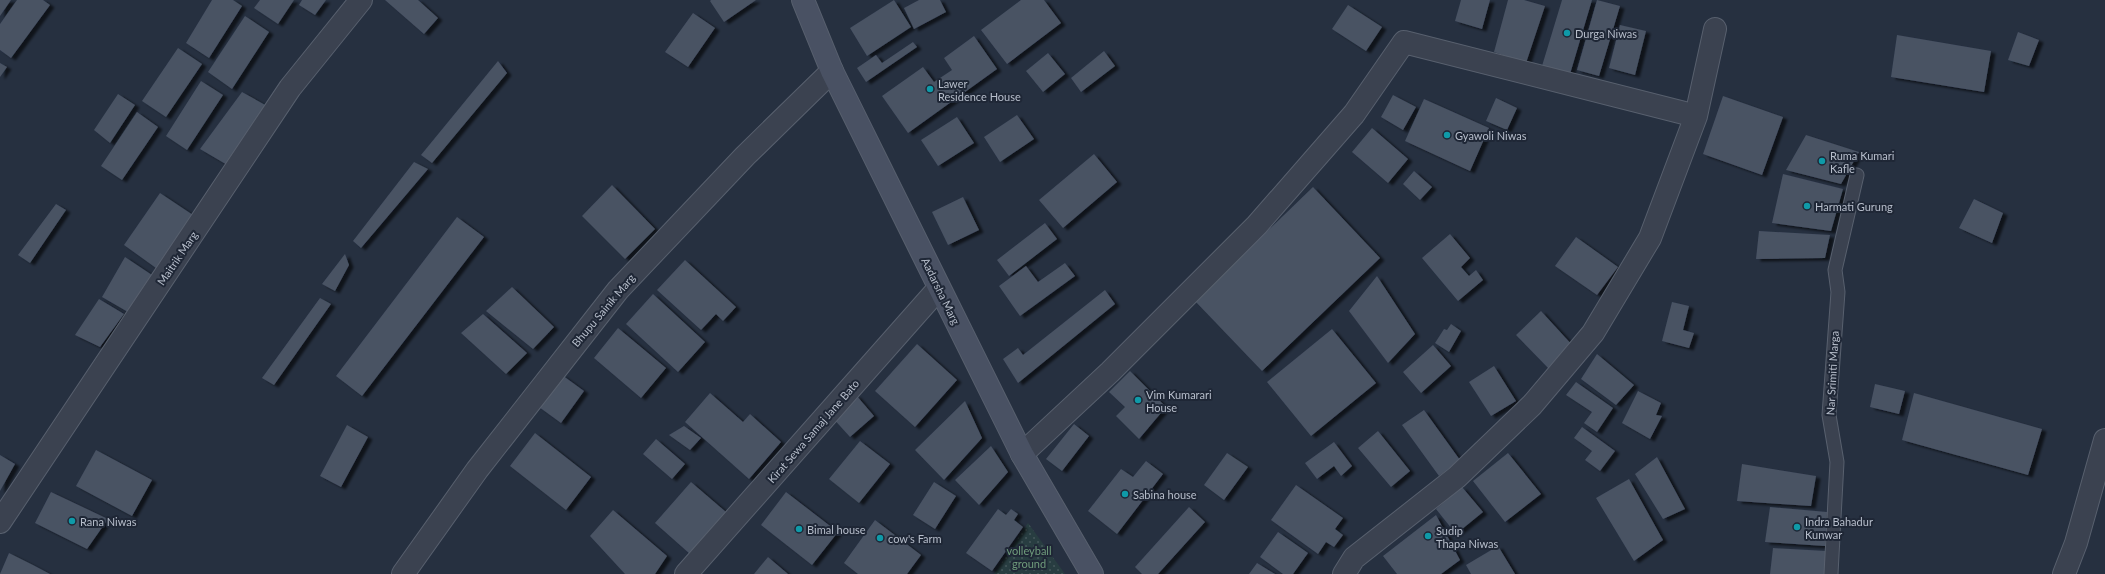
<svg xmlns="http://www.w3.org/2000/svg" width="2105" height="574" font-family="Lato,sans-serif">
<defs>
<pattern id="park-dots" width="8" height="8" patternUnits="userSpaceOnUse"><rect width="8" height="8" fill="#283d41"/><path d="M2 2h.1M6 6h.1" fill="none" stroke="#45575b" stroke-width="1.8" stroke-linecap="round"/></pattern>
<filter id="shadow"><feDropShadow dx="4.5" dy="2.5" stdDeviation="1" flood-color="#0009"/></filter>
</defs>
<rect width="100%" height="100%" fill="#263040"/>
<path fill="url(#park-dots)" d="M1028,523l37,51h-71z"/>
<path fill="#485264" filter="url(#shadow)" d="M0,0h11l-11,16z
M17,0h26l7,5 -39,53 -11,-8v-26z
M212,0h21l9,6 -33,52 -23,-15z
M260,0h34l-16,24 -24,-16z
M302,0h24l-11,15 -16,-10z
M385,0h33l20,18 -14,16z
M711,0h45l-32,22 -14,-21z
M894,0l17,27 -44,29 -17,-28z
M919,0h21l6,12 -32,17 -10,-21z
M1021,0h23l17,23 -54,41 -26,-34z
M1461,0h29l-8,29 -27,-8z
M1508,0h16l21,6 -19,57 -32,-11z
M1562,0h30l-22,74 -28,-8z
M1597,0l23,6 -21,70 -22,-6z
M1348,5l34,22 -16,24 -34,-22z
M693,13l22,15 -27,39 -23,-15z
M245,16l24,16 -37,57 -24,-17z
M1620,25l26,6 -11,44 -26,-7z
M2018,32l21,8 -10,26 -21,-6z
M1897,35l94,16 -7,41 -93,-15z
M974,36l23,33 -89,64 -26,-37 41,-29 11,15 18,-12 -8,-12z
M913,42l4,5 -51,35 -9,-14 19,-13 6,8z
M178,48l24,16 -36,53 -24,-16z
M1104,51l11,15 -34,26 -10,-14z
M1048,53l17,21 -22,18 -17,-21z
M498,61l9,12 -75,90 -11,-8z
M0,63l7,4 -7,10z
M201,81l22,14 -36,55 -21,-14z
M242,92l25,14 -38,60 -29,-17z
M118,94l17,11 -25,38 -16,-13z
M1393,95l23,12 -13,23 -22,-13z
M1723,96l60,21 -21,58 -59,-21z
M1496,98l21,10 -10,22 -21,-9z
M1424,99l65,29 -19,43 -65,-30z
M137,112l21,15 -36,53 -21,-14z
M1017,115l17,24 -34,23 -16,-25z
M957,117l17,26 -36,23 -17,-26z
M1372,128l36,31 -20,24 -36,-31z
M1806,135l53,17 -18,32 -55,-14z
M1094,154l23,28 -54,46 -24,-28z
M414,162l14,7 -67,79 -8,-7z
M1414,171l18,16 -12,13 -17,-16z
M1783,174l60,15 -12,42 -59,-8z
M612,185l43,44 -30,30 -43,-43z
M1313,187l67,71 -118,113 -67,-70z
M160,193l33,22 -37,53 -32,-23z
M963,197l16,33 -31,15 -16,-33z
M1974,199l29,14 -11,30 -33,-15z
M56,204l10,6 -36,53 -12,-8z
M457,217l27,20 -122,159 -26,-20z
M1045,223l12,16 -48,37 -12,-16z
M1759,231l71,4 -5,23 -69,1z
M1450,234l20,24 -9,9 8,9 7,-6 7,10 -25,21 -36,-43z
M1576,237l42,30 -21,28 -42,-29z
M345,254l4,11 -14,26 -13,-7z
M125,257l27,18 -24,37 -26,-15z
M685,260l51,47 -13,14 -7,-7 -15,16 -44,-40z
M1065,263l10,13 -55,40 -21,-30 27,-20 12,16z
M1377,276l38,58 -27,29 -39,-52z
M512,287l42,40 -21,22 -47,-38z
M1105,290l10,14 -97,79 -15,-24 15,-11 5,7z
M653,294l52,48 -27,30 -52,-48z
M320,298l11,6 -57,81 -12,-7z
M99,299l25,15 -24,33 -25,-12z
M1672,302l17,4 -6,24 11,3 -5,15 -27,-7z
M1541,311l33,36 -24,23 -34,-35z
M483,314l44,39 -21,21 -45,-41z
M1451,324l10,7 -12,21 -14,-9 9,-14 3,1z
M618,328l48,40 -25,30 -47,-40z
M1332,329l44,54 -65,53 -44,-54z
M917,344l40,36 -42,47 -40,-36z
M1433,345l18,21 -30,27 -18,-21z
M1597,354l37,31 -18,20 -35,-26z
M1494,366l22,35 -25,15 -22,-34z
M1130,371l36,36 -27,32 -23,-23 9,-9 -16,-15z
M562,375l22,16 -23,32 -22,-16z
M1576,382l37,26 -16,24 -13,-9 8,-11 -26,-17z
M1875,384l30,7 -6,23 -29,-7z
M1638,391l23,12 -5,12 6,1 -12,23 -28,-16z
M710,393l33,29 7,-8 31,28 -32,37 -64,-57z
M1914,393l128,36 -14,46 -126,-35z
M856,395l18,21 -24,21 -19,-21z
M965,401l17,37 -38,42 -29,-30z
M1424,410l36,50 -21,16 -37,-51z
M1074,424l15,12 -27,35 -16,-12z
M347,425l21,12 -27,50 -21,-11z
M684,426l17,12 -11,12 -21,-15z
M1582,427l33,24 -15,20 -15,-11 7,-9 -18,-13z
M1378,431l32,40 -19,16 -33,-39z
M535,433l56,44 -25,33 -56,-44z
M656,439l29,25 -13,15 -29,-25z
M860,441l30,23 -31,39 -30,-24z
M1334,442l18,24 -11,10 -7,-10 -17,13 -12,-16z
M991,446l17,26 -29,33 -24,-25z
M96,450l56,30 -20,36 -56,-30z
M1227,453l21,14 -24,33 -20,-15z
M1508,453l33,41 -36,28 -32,-41z
M0,455l15,9 -15,27z
M1657,457l28,52 -22,10 -28,-45z
M1146,461l17,13 -46,60 -29,-23 33,-42 12,8z
M1742,464l74,12 -5,30 -74,-5z
M1629,479l34,61 -29,21 -38,-63z
M691,482l35,30 -36,42 -35,-31z
M934,482l22,14 -21,33 -22,-14z
M1296,485l47,33 -8,11 8,6 -9,12 -8,-5 -8,12 -47,-34z
M1462,487l21,25 -27,22 -20,-25z
M51,492l57,27 -21,30 -52,-26z
M786,492l52,40 -26,33 -51,-40z
M1189,507l16,15 -47,52h-16l-7,-7z
M1770,507l57,5 -2,34 -60,-4z
M998,509l8,6 5,-6 7,5 -4,6 9,7 -31,44 -26,-18z
M613,510l54,46 -12,18h-30l-35,-38z
M1436,515l24,45 -19,14h-44l-14,-18z
M875,520l46,35 -14,19h-49l-14,-11z
M1278,532l30,21 -15,21h-10l-23,-17z
M1498,546l17,28h-44l-5,-9z
M1773,548l53,3 -1,23h-55z
M9,553l24,12 17,9h-50z
M768,557l20,17h-34z
M1257,563l18,11h-26z"/>
<g fill="none" stroke-linecap="round" stroke-linejoin="round">
<defs>
<path id="lane" d="M1831,574l6,-112 -8,-47 9,-123 -3,-22 22,-95"/>
<path id="street" d="M1696,116l19,-87
M1022,454l88,-82 147,-147 97,-111 50,-72 292,74 -46,122 -57,95 -61,72 -75,72 -103,81 -10,16
M0,522l290,-434 71,-88
M403,574l74,-104 141,-180 127,-134 87,-85
M686,574l253,-286
M2064,574l12,-31 29,-103"/>
<path id="secondary" d="M803,0l29,71 190,383 70,120"/>
</defs>
<use href="#lane" stroke="#58606e" stroke-width="15"/>
<use href="#street" stroke="#58606e" stroke-width="24"/>
<use href="#secondary" stroke="#58606e" stroke-width="24"/>
<use href="#lane" stroke="#3b4250" stroke-width="13"/>
<use href="#street" stroke="#3b4250" stroke-width="22"/>
<use href="#secondary" stroke="#495163" stroke-width="22"/>
</g>
<g fill="#0f9aa8" stroke="#1f2736" stroke-width="1.5">
<circle cx="1567" cy="33" r="4"/>
<circle cx="930" cy="89" r="4"/>
<circle cx="1447" cy="135" r="4"/>
<circle cx="1822" cy="161" r="4"/>
<circle cx="1807" cy="206" r="4"/>
<circle cx="1138" cy="400" r="4"/>
<circle cx="1125" cy="494" r="4"/>
<circle cx="72" cy="521" r="4"/>
<circle cx="1797" cy="527" r="4"/>
<circle cx="799" cy="529" r="4"/>
<circle cx="1428" cy="536" r="4"/>
<circle cx="880" cy="538" r="4"/>
</g>
<g text-anchor="middle" dominant-baseline="central" stroke-width="4" stroke-linejoin="round" paint-order="stroke">
<g font-size="11" fill="#b7becb" stroke="#1f2736" text-anchor="start">
<text x="1575" y="33">Durga Niwas</text>
<text x="938" y="83">Lawer<tspan x="938" dy="13">Residence House</tspan></text>
<text x="1455" y="135">Gyawoli Niwas</text>
<text x="1830" y="155">Ruma Kumari<tspan x="1830" dy="13">Kafle</tspan></text>
<text x="1815" y="206">Harmati Gurung</text>
<text x="1146" y="394">Vim Kumarari<tspan x="1146" dy="13">House</tspan></text>
<text x="1133" y="494">Sabina house</text>
<text x="80" y="521">Rana Niwas</text>
<text x="1805" y="521">Indra Bahadur<tspan x="1805" dy="13">Kunwar</tspan></text>
<text x="807" y="529">Bimal house</text>
<text x="1436" y="530">Sudip<tspan x="1436" dy="13">Thapa Niwas</tspan></text>
<text x="888" y="538">cow's Farm</text>
</g>
<g font-size="11" fill="#b7becb" stroke="#1f2736">
<text transform="translate(177 258) rotate(-56)">Maitrik Marg</text>
<text transform="translate(941 291) rotate(64)">Aadarsha Marg</text>
<text transform="translate(603 310) rotate(-50)">Bhupu Sainik Marg</text>
<text transform="translate(1832 373) rotate(-87)">Nar Srimiti Marga</text>
<text transform="translate(813 431) rotate(-49)">Kirat Sewa Samaj Jane Bato</text>
</g>
<g font-size="11" fill="#6f9b7b" stroke="#1f2736">
<text x="1029" y="550">volleyball<tspan x="1029" dy="13">ground</tspan></text>
</g>
</g>
</svg>
